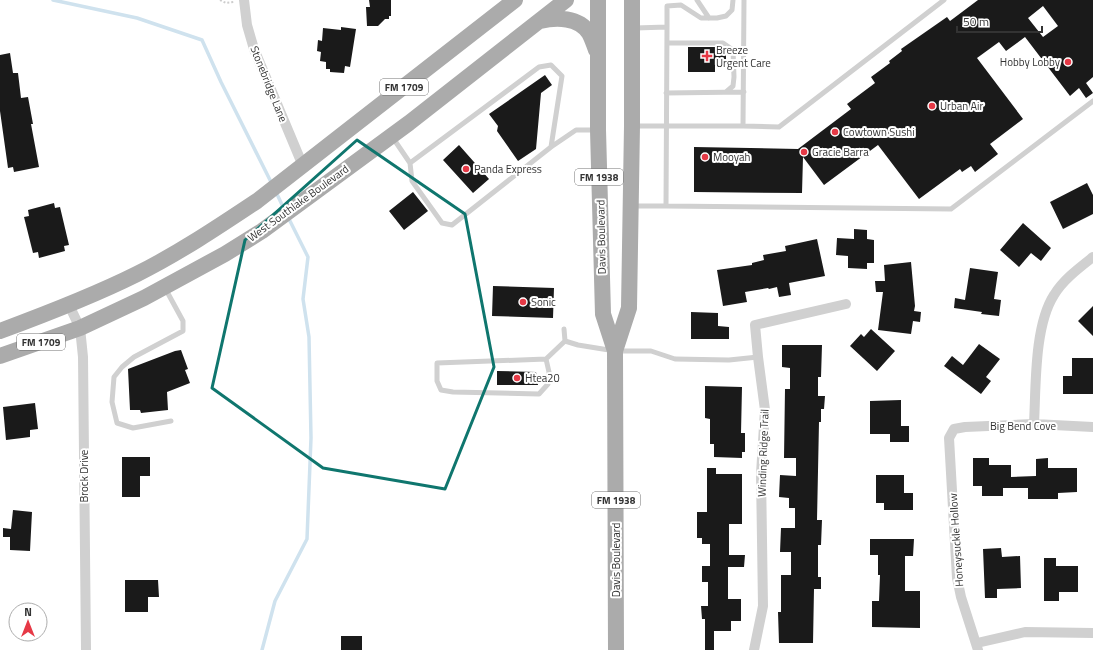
<svg xmlns="http://www.w3.org/2000/svg" width="1093" height="650" font-family="'Titillium Web',sans-serif">
<rect width="100%" height="100%" fill="#fff"/>
<g fill="none" stroke-linecap="round" stroke-linejoin="round">
<path stroke="#cfe2ee" stroke-width="3.5" d="M53,0l84,18 65,22 19,42 51,102
M276,192l8,17
M262,650l13,-49 32,-62 4,-101 -2,-101 -6,-38 5,-42 -20,-40"/>
</g>
<path fill="#1a1a1a" fill-rule="evenodd" d="M369,0h22v16h-2v3h-4l-7,7h-11l-1,-19h4z
M978,0h115v77l-7,6 7,10 -7,5 -7,-10 -9,8 -45,-59 -19,14 -7,-9 -22,16 46,61 -33,25 8,10 -23,18 -4,-6 -9,6 -2,-3 -41,30 -41,-54 -54,40 -21,-28 -1,36 -108,-1v-45l104,2 53,-40 -4,-5 28,-21 -4,-6 19,-14 -1,-2 13,-10 -1,-2 46,-32 3,4zM1043,6l15,20 -15,11 -15,-19z
M341,27l15,2 -6,38 -5,-1 -1,7 -14,-1v-3h-4v-7l-6,-1 1,-9 -4,-1 1,-11 4,1 1,-13 18,2z
M688,47h34l4,3v16h-11v6h-27z
M10,53l3,20h5l3,25 7,-1 5,27h-2l8,43 -25,5 -1,-5 -5,1 -8,-57v-56z
M545,75l7,10 -11,8 -5,56 -18,12 -21,-30 1,-5 -9,-12z
M459,145l30,34 -16,14 -30,-33z
M1087,183l6,12v19l-30,15 -13,-27z
M413,192l15,19 -24,19 -15,-19z
M54,203l1,5 5,-1 9,38 -5,1 1,5 -26,7 -1,-6 -5,1 -9,-36 5,-1 -1,-6z
M1023,223l28,25 -10,13 -10,-8 -12,14 -19,-17z
M854,229l13,1v9l7,1v23h-7v6l-19,-1v-12l-12,-1 1,-17 17,1z
M817,239l8,37 -36,7 2,12 -12,2 -2,-10 -8,2 -1,-1 -23,4 2,10 -24,4 -6,-36 35,-5v-2l12,-3 -1,-5 23,-4 -1,-5z
M911,262l4,44 -1,5 7,1 -1,10 -7,-1 -2,13 -33,-4 5,-38h-7l-1,-11h10l-1,-16z
M970,268l28,4 -4,27 7,1 -2,16 -18,-2 1,-2 -28,-4 1,-10 10,2z
M493,286l61,2 -1,30 -61,-2z
M1093,306v30l-15,-15z
M691,312l27,1v13l11,1v12h-38z
M871,329l24,22 -18,20 -27,-25 11,-12 3,3z
M979,344l21,15 -14,18 5,4 -10,13 -37,-28 8,-10 11,9z
M782,345h40l-1,32h-3v19h7l-1,13h-3v13h-2l-2,98h5l-1,25h-3v32h3v12h-7l-1,54h-34l-1,-31h3v-37h10v-23h-11l1,-24h14v-20h-6v-10l-10,-1 1,-22 16,1v-18h-12l1,-69h5v-21l-8,-1z
M181,350l7,19 -3,1 5,13 -23,9 1,18 -27,3 -1,-3h-10l-2,-41 47,-18z
M1072,358h21v36h-30v-18h9z
M497,371l39,1 2,13h-41z
M705,386l37,1 -1,46h4v19h-3v6l-28,-1v-13h-4v-25l-5,-1z
M901,400v26h8v16h-19v-8h-20v-33z
M35,403l3,26 -8,1v7l-24,3 -3,-33z
M122,457h28v19h-10v21h-18z
M973,458h16v7h22v12l25,-1v-17l12,-1v10h29v24l-19,1v6h-30v-11h-25v8h-21v-10h-9z
M707,468h9v6h26v50h-13v31h16l-1,12h-16v32h13v22h-10v10h-17v19h-9v-31h-3l-1,-13h7v-24h-6v-16h8v-22h-8v-6h-5v-26h10z
M876,475h28v18h9v17h-29v-7h-8z
M13,510l19,2 -2,39 -20,-1v-13h-7v-9l8,1z
M870,539h44l-1,17h-8v35h15v37l-48,-1v-26h7l1,-26h-2v-20h-8z
M1001,548l1,9 18,-1 1,32 -24,1v9h-12l-2,-49z
M1044,558h12v8h22v26h-19v9h-15z
M125,580h33l1,17h-11v15h-23z
M341,636h21v14h-21z"/>
<g fill="none" stroke-linecap="round" stroke-linejoin="round">
<path stroke="#cdcdcd" stroke-width="2" stroke-dasharray="2 2" stroke-linecap="butt" d="M220,0l6,3 8,-1"/>
<path stroke="#d0d0d0" stroke-width="5" d="M697,0l12,18
M667,27l-1,179 285,3 142,-108
M635,28l32,-1v-21l14,-1 20,13h16l9,-2 6,-6 1,-10
M667,43h56l10,7 1,27 -1,9 -7,6
M666,93l78,-1
M633,126h110l36,1 165,-127
M743,126l1,-126
M393,138l17,25 2,18 30,42 10,2 99,-78 25,-17h20
M410,163l129,-96 12,-2 11,11 -11,71
M633,206h33
M165,288l18,33v10l-49,26 -12,10 -8,10 -2,25 5,21 16,5 38,-7
M564,329l1,12 13,4 37,6h36l24,8 54,1 29,-3
M546,359l3,13 -1,12 -9,10 -86,-2 -12,-2 -4,-9v-18l109,-4 19,-18"/>
<path stroke="#d0d0d0" stroke-width="10" d="M244,0l3,25 7,24 49,117
M69,305l11,23 3,29 3,293
M1034,424c2,-37 0,-98 20,-129 9,-15 25,-27 39,-38
M977,643l48,-11 68,1
M754,650l9,-44 -2,-132 4,-64 -7,-53 -3,-32 91,-21
M978,650l-17,-53 -4,-19 -8,-140 5,-9 11,-2 69,-3 59,3"/>
<path stroke="#ababab" stroke-width="16" d="M598,0v130l5,184 12,37
M540,21c16,-4 39,-4 49,12 3,5 5,12 7,17
M0,331c46,-17 93,-35 137,-57 42,-21 81,-47 120,-73l258,-201
M0,356l80,-28 64,-30 81,-44 37,-23 147,-108 157,-123
M616,650l-1,-299 14,-43 3,-182v-126"/>
</g>
<path fill="none" stroke="#0f766e" stroke-width="3" stroke-linejoin="round" d="M357,140l108,74 29,153 -49,122 -122,-21 -111,-80 33,-148z"/>
<g fill="#e63946" stroke="#fff" stroke-width="1.5">
<path d="M705 50h4v4h4v4h-4v4h-4v-4h-4v-4h4z"/>
<circle cx="1068" cy="62" r="4"/>
<circle cx="932" cy="106" r="4"/>
<circle cx="835" cy="132" r="4"/>
<circle cx="804" cy="152" r="4"/>
<circle cx="705" cy="157" r="4"/>
<circle cx="466" cy="169" r="4"/>
<circle cx="523" cy="302" r="4"/>
<circle cx="517" cy="378" r="4"/>
</g>
<g text-anchor="middle" dominant-baseline="central" stroke-width="4" stroke-linejoin="round" paint-order="stroke">
<g fill="#fff" stroke="#707070" stroke-width="1">
<rect x="380" y="79" width="48" height="16" rx="3"/>
<rect x="575" y="169" width="48" height="16" rx="3"/>
<rect x="17" y="334" width="48" height="16" rx="3"/>
<rect x="592" y="492" width="48" height="16" rx="3"/>
</g>
<g font-size="10" font-weight="bold" fill="#333">
<text x="404" y="87">FM 1709</text>
<text x="599" y="177">FM 1938</text>
<text x="41" y="342">FM 1709</text>
<text x="616" y="500">FM 1938</text>
</g>
<g font-size="11" fill="#333" stroke="#fff" text-anchor="start">
<text x="716" y="50">Breeze<tspan x="716" dy="13">Urgent Care</tspan></text>
<text x="1060" y="62" text-anchor="end">Hobby Lobby</text>
<text x="940" y="106">Urban Air</text>
<text x="843" y="132">Cowtown Sushi</text>
<text x="812" y="152">Gracie Barra</text>
<text x="713" y="157">Mooyah</text>
<text x="474" y="169">Panda Express</text>
<text x="531" y="302">Sonic</text>
<text x="525" y="378">Htea20</text>
</g>
<g font-size="11" fill="#333" stroke="#fff">
<text transform="translate(269 84) rotate(68)">Stonebridge Lane</text>
<text transform="translate(298 203) rotate(-36)">West Southlake Boulevard</text>
<text transform="translate(601 237) rotate(-91)">Davis Boulevard</text>
<text x="1023" y="426">Big Bend Cove</text>
<text transform="translate(763 453) rotate(-88)">Winding Ridge Trail</text>
<text transform="translate(84 476) rotate(-90)">Brock Drive</text>
<text transform="translate(956 540) rotate(-94)">Honeysuckle Hollow</text>
<text transform="translate(616 560) rotate(-90)">Davis Boulevard</text>
</g>
</g>
<g transform="translate(28 622)"><circle r="19" fill="#ffffff" stroke="#adadad"/>
<path d="M0-3L7 15L0 10L-7 15Z" fill="#e63946"/>
<text y="-6" font-size="11" font-weight="bold" text-anchor="middle" fill="#333333">N</text>
</g>
<path d="M957 26v6h85v-6" fill="none" stroke="#333333" stroke-width="2"/>
<text x="963" y="26" font-size="12" fill="#333333" stroke="#ffffff" stroke-width="3" paint-order="stroke">50 m</text>
</svg>
